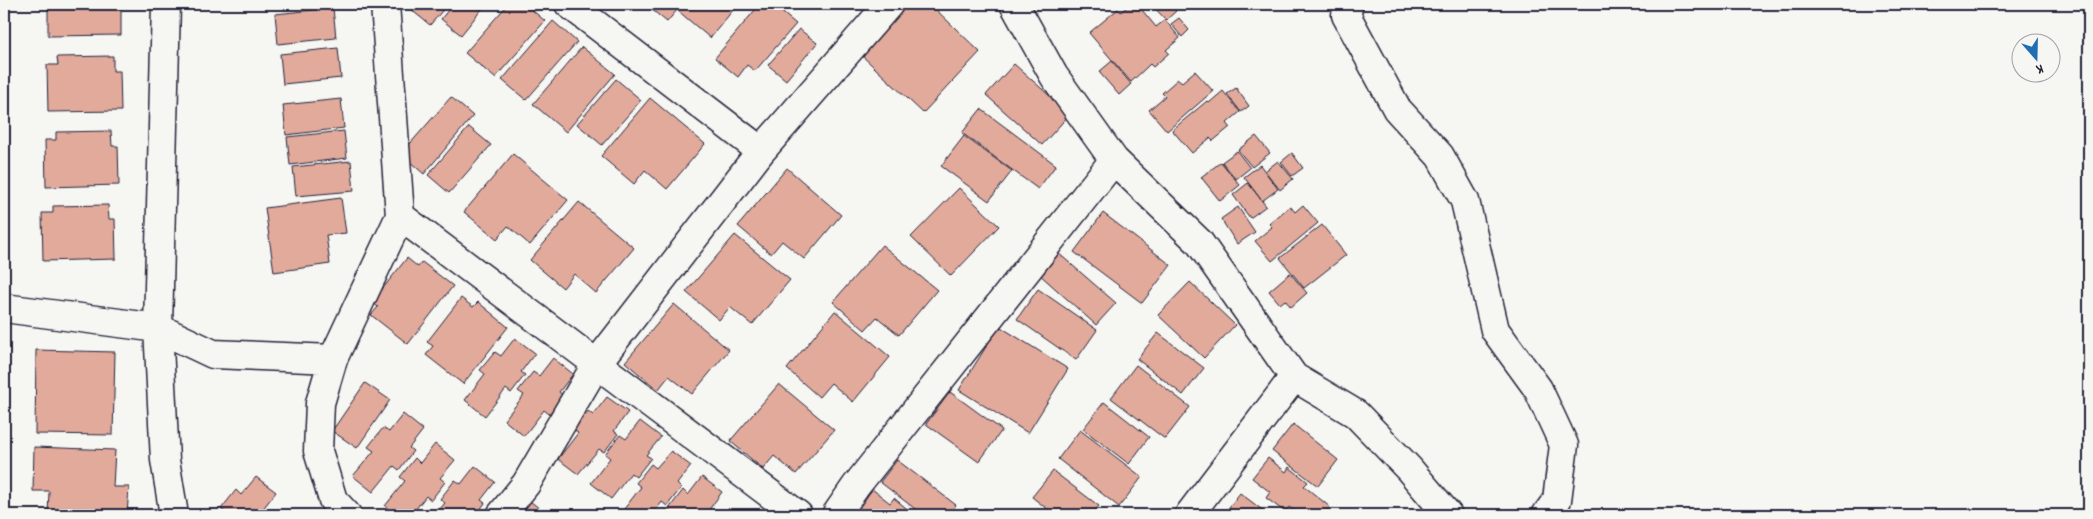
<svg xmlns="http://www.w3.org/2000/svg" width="2093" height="519" font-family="Dekko,sans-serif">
<rect width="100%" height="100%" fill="#f6f6f2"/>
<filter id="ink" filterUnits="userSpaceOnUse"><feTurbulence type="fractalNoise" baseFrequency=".02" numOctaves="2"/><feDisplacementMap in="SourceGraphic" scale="10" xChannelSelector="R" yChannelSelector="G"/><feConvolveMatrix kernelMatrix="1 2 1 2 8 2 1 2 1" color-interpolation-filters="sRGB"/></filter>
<g filter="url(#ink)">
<path fill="#e2aa9b" stroke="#22223b" d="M48,4h73v31l-73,1z
M404,4h44l-18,21z
M453,4h33l-25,31 -20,-16z
M508,4h17l20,17 -50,57 -30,-25z
M645,4h93l-28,34 -33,-28 -10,12z
M760,4h12l24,20 -41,47 -8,-6 -9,12 -23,-19z
M905,4h25l50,48 -57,61 -65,-61z
M1130,4h7l19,23 9,-7 15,18 -14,12 3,3 -16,14 -3,-3 -19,18 -42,-49 29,-24 3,3z
M1151,4h18l7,7 -10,9z
M333,8l3,30 -58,6 -3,-30z
M1179,18l10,12 -7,7 -11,-13z
M553,21l24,21 -51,58 -24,-20z
M799,29l18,14 -31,37 -18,-15z
M582,47l33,27 -49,58 -33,-28z
M338,48l3,30 -58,6 -3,-30z
M113,56v15h7l1,40 -73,1 -1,-47h11l-1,-8z
M1112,61l19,23 -12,11 -20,-23z
M1014,64l56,50 -28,31 -56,-50z
M1195,71l18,20 -46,40 -18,-21 16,-14 -3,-3 16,-14 4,3z
M616,79l25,21 -39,45 -25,-21z
M1236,88l13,18 -8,6 -14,-18z
M1223,91l17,21 -13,11 3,4 -17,14 -3,-3 -18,15 -20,-23 35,-29 2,2z
M451,97l22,19 -49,58 -23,-20z
M650,98l55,46 -38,45 -22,-19 -11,14 -33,-28z
M341,99l3,29 -58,7 -3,-30z
M981,109l75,56 -18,24 -76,-56z
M469,127l22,18 -42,48 -21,-18z
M111,131l1,15h6l1,39 -73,2 -1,-47h11v-8z
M344,131l3,27 -57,7 -3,-28z
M964,136l48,35 -23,30 -48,-35z
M1256,136l14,17 -18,14 -14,-17z
M1237,151l13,17 -14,11 -14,-17z
M1292,153l11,15 -11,8 -11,-14z
M513,154l55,46 -38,45 -22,-19 -11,13 -33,-27z
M351,161l3,30 -58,5 -3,-29z
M1278,161l15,18 -13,11 -15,-19z
M1221,162l19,23 -20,16 -19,-24z
M1260,165l18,24 -16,12 -18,-24z
M787,168l54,47 -37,44 -22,-18 -11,13 -33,-28z
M1248,183l18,23 -16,12 -17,-23z
M959,188l40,38 -48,50 -40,-39z
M341,198l5,35 -20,2 4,29 -56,8 -9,-64z
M579,202l55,46 -38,45 -22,-19 -11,14 -33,-28z
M108,205l1,14h6l1,40 -73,2 -1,-48h11v-7z
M1303,205l15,18 -46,38 -17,-20 17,-14 -3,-3 21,-18 5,6z
M1238,207l17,25 -18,12 -16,-25z
M1103,213l68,52 -29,38 -68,-51z
M1322,225l24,30 -42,33 -24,-30z
M735,235l55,45 -38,45 -22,-18 -11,13 -33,-28z
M882,245l55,45 -38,45 -22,-18 -12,13 -32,-28z
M1057,252l59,51 -20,22 -58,-52z
M407,258l11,9 4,-5 31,24 -45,58 -37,-29 7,-8 -6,-5z
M1290,273l17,20 -16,14 -6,-7 -5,4 -11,-13z
M1190,282l45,43 -31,33 -46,-43z
M1038,289l59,41 -21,30 -59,-41z
M461,298l12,9 5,-5 30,25 -45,57 -37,-29 7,-9 -6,-4z
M674,304l55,46 -37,44 -23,-18 -11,14 -33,-28z
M835,311l55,46 -37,45 -22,-19 -12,14 -32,-28z
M999,326l69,43 -40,64 -69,-43z
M1158,333l46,35 -21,27 -46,-36z
M515,338l20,15 -14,19 4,3 -14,18 -5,-4 -21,27 -20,-16 20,-26 -5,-4 15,-18 6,4z
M36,350l79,2 -2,83 -78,-1z
M553,358l20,16 -14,18 5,4 -15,18 -5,-4 -20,26 -20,-16 20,-25 -6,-4 15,-19 6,4z
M1136,365l54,42 -25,32 -54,-41z
M365,383l25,17 -33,48 -25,-17z
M779,384l55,46 -38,44 -22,-18 -11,13 -33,-28z
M950,392l52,38 -23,32 -53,-38z
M607,397l21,15 -14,19 4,3 -14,18 -5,-3 -21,25 -20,-15 20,-26 -5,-4 15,-18 5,4z
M1104,402l45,35 -20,27 -46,-35z
M403,414l20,16 -14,18 4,3 -14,19 -5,-4 -21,26 -20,-16 21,-25 -6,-4 15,-19 6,4z
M640,421l21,16 -15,18 5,3 -15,19 -5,-4 -20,26 -20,-16 19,-25 -5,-4 15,-19 6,4z
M1293,424l45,36 -20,26 -46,-35z
M1080,430l62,47 -23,30 -61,-48z
M435,444l20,16 -15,18 5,4 -14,18 -5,-4 -15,19h-15l-11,-9 20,-25 -5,-4 15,-19 5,5z
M34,447l81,3 -2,37h16l-2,28h-79l1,-24h-16z
M671,451l20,15 -14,18 4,4 -14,18 -5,-4 -10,13h-27l-4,-2 20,-26 -5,-4 15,-19 5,4z
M1268,458l18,14 3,-5 19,15 -4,4 26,21 -7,8h-23l-11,-8 -4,5 -19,-14 4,-6 -18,-14z
M897,460l59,45 -8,10h-25l-43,-33z
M475,466l20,16 -14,18 4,3 -9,12h-41l10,-12 -5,-4 15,-19 6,4z
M1053,471l46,35 -8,9h-36l-23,-18z
M256,477l20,15 -14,18 4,4 -41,1 1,-2 -5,-4 15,-19 5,5z
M702,477l20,15 -14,19 5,3 -1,1h-41l2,-2 -5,-3 15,-20 5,5z
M872,489l18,14 4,-5 18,15 -2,2h-46l-8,-6z
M1240,493l29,22h-46z
M525,497l20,16 -1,2h-42z"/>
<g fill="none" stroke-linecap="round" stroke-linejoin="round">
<defs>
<path id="minor" d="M166,4l-8,324 7,132 9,55
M569,4l192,147
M1014,4l40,72 60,84 85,82 95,135 62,37 53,55 39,46
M1349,4l-3,11 51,94 43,47 25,45 30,129 43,59 26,56 -7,55 -11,15
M400,216l398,299
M4,308l154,20 55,26 120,5
M347,515l-14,-15 -15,-49 2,-48 13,-44 67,-143 -15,-212
M501,515l25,-31 71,-121 164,-212 128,-147
M836,515l20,-29 258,-326
M1189,515l105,-138"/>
</defs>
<use href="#minor" stroke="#22223b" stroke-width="31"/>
<use href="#minor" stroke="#f6f6f2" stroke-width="28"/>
</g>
</g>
<rect width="2093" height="519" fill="none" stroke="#f6f6f2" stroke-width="20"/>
<rect x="10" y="10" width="2073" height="499" fill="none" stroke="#22223b" stroke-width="2" filter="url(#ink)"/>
<g transform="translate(2036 58) rotate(160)"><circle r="24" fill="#f6f6f2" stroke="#a1a1a9"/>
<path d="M0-4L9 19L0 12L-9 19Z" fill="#1f6fb2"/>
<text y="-8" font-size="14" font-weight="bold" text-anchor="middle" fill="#22223b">K</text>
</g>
</svg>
